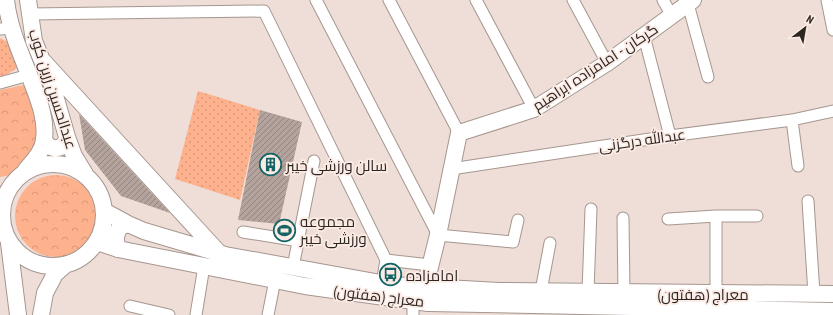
<svg xmlns="http://www.w3.org/2000/svg" width="833" height="315" font-family="'PT Sans Narrow',Cairo,sans-serif">
<defs>
<pattern id="grass-dots" width="8" height="8" patternUnits="userSpaceOnUse"><rect width="8" height="8" fill="#feb18d"/><path d="M2 2h.1M6 6h.1" fill="none" stroke="#da9879" stroke-width="1.8" stroke-linecap="round"/></pattern>
<pattern id="park-crowns" width="20" height="18" patternUnits="userSpaceOnUse"><rect width="20" height="18" fill="#feb18d"/><path d="M2 6a3 3 0 1 1 6 0M12 15a3 3 0 1 1 6 0" fill="none" stroke="#da9879"/></pattern>
<pattern id="building-hatch" width="6" height="6" patternUnits="userSpaceOnUse"><rect width="6" height="6" fill="#b3a39c"/><path d="M-1 1l2-2M0 6l6-6M5 7l2-2" fill="none" stroke="#92857f"/></pattern>
</defs>
<rect width="100%" height="100%" fill="#eeded7"/>
<path fill="url(#grass-dots)" d="M0,38l11,6 6,24 -12,8h-5z
M198,91l62,19 -20,90 -65,-21z"/>
<path fill="url(#park-crowns)" d="M24,85l17,28 1,27 -25,34 -17,3v-87z
M15 216a41 41 0 1 1 82 0a41 41 0 1 1-82 0Z"/>
<path fill="url(#building-hatch)" d="M260,110l42,12 -23,102 -41,-4z
M79,114l91,99 -49,-17 -36,-46z"/>
<g fill="none" stroke-linecap="round" stroke-linejoin="round">
<defs>
<path id="street" d="M316,0l122,235 75,7 5,-22
M389,0l70,133
M476,0l58,109
M573,0l34,63
M663,0l9,16
M827,0l6,30
M688,4l20,73
M30,14l234,-3 122,249
M0,29l13,-1
M644,36l26,100
M0,83l29,-8
M792,120l6,46
M451,169l219,-33 122,-16 41,-9
M808,201l6,93
M716,216h41
M623,218l1,75
M668,219l48,-3v78
M243,232l50,8
M386,260l44,5
M293,267l21,-106
M382,283l4,-23
M541,291l9,-48
M588,292l3,-83
M413,301v14
M130,306l39,9
M196,315l8,-49
M268,315l7,-35"/>
<path id="secondary" d="M6,0c3,27 14,52 24,77 7,19 17,41 14,62 -1,13 -11,22 -19,32
M28,0l6,41 18,44 15,52 7,19 11,18
M42,60l177,193
M44,139c5,13 21,12 23,-2
M2 215a51 51 0 1 1 102 0a51 51 0 1 1-102 0Z
M104,211l24,13 16,7 81,24 167,30 107,6 334,3
M97,242l21,7 187,37 123,17 405,8
M9,243l9,72
M118,249c-3,-9 -3,-14 2,-22l8,-3
M425,287l13,-52 21,-102 75,-24 73,-46 86,-63
M41,315l4,-22 10,-19 10,-9"/>
</defs>
<use href="#street" stroke="#a5968f" stroke-width="13"/>
<use href="#secondary" stroke="#a5968f" stroke-width="18"/>
<use href="#street" stroke="#fff" stroke-width="11"/>
<use href="#secondary" stroke="#fff" stroke-width="16"/>
</g>
<defs>
<symbol id="building-ring" viewBox="-11 -11 22 22"><circle r="9.5" fill="#fcebe4" stroke="#146465" stroke-width="1.5"/><path d="M-4-6H4V6H1V3H-1V6H-4ZM-2.5-4.3h1.7v1.8h-1.7ZM.8-4.3h1.7v1.8H.8ZM-2.5-1h1.7V.8h-1.7ZM.8-1h1.7V.8H.8Z" fill="#146465"/></symbol>
<symbol id="stadium-ring" viewBox="-11 -11 22 22"><circle r="9.5" fill="#fcebe4" stroke="#146465" stroke-width="1.5"/><path d="M0-5a6.5 5 0 1 0 0 10a6.5 5 0 1 0 0-10ZM-3.5-1.8h7v3.6h-7Z" fill="#146465"/></symbol>
<symbol id="bus-ring" viewBox="-11 -11 22 22"><circle r="9.5" fill="#fcebe4" stroke="#146465" stroke-width="1.5"/><path d="M-5-6H5V4H4V6H2V4H-2V6H-4V4H-5ZM-3.5-4V0h7V-4ZM-3.5 1.2v1.5H-2V1.2ZM2 1.2v1.5H3.5V1.2Z" fill="#146465"/></symbol>
</defs>
<g fill-rule="evenodd">
<use href="#building-ring" x="258" y="152" width="25" height="25"/>
<use href="#stadium-ring" x="272" y="218" width="25" height="25"/>
<use href="#bus-ring" x="378" y="262" width="25" height="25"/>
</g>
<g text-anchor="middle" dominant-baseline="central" stroke-width="3.5" stroke-linejoin="round" paint-order="stroke">
<g font-size="15" fill="#2c2623" stroke="#fcebe4">
<text transform="translate(595 67) rotate(-33)">گرکان - امامزاده ابراهیم</text>
<text transform="translate(53 89) rotate(72)">عبدالحسین زرین کوب</text>
<text transform="translate(642 140) rotate(-8)">عبدالله درگزنی</text>
<text x="703" y="294">معراج (هفتون)</text>
<text transform="translate(379 296) rotate(7)">معراج (هفتون)</text>
</g>
<g font-size="15" fill="#2c2623" stroke="#fcebe4" text-anchor="start">
<text x="286" y="165">سالن ورزشی خیبر</text>
<text x="300" y="221">مجموعه<tspan x="300" dy="17">ورزشی خیبر</tspan></text>
<text x="406" y="275">امامزاده</text>
</g>
</g>
<g transform="translate(805 28) rotate(31)" stroke="#fcebe4" stroke-width="3" paint-order="stroke">
<path d="M0-3L7 15L0 10L-7 15Z" fill="#2c2623"/>
<text y="-6" font-size="11" font-weight="bold" text-anchor="middle" fill="#2c2623">N</text>
</g>
</svg>
